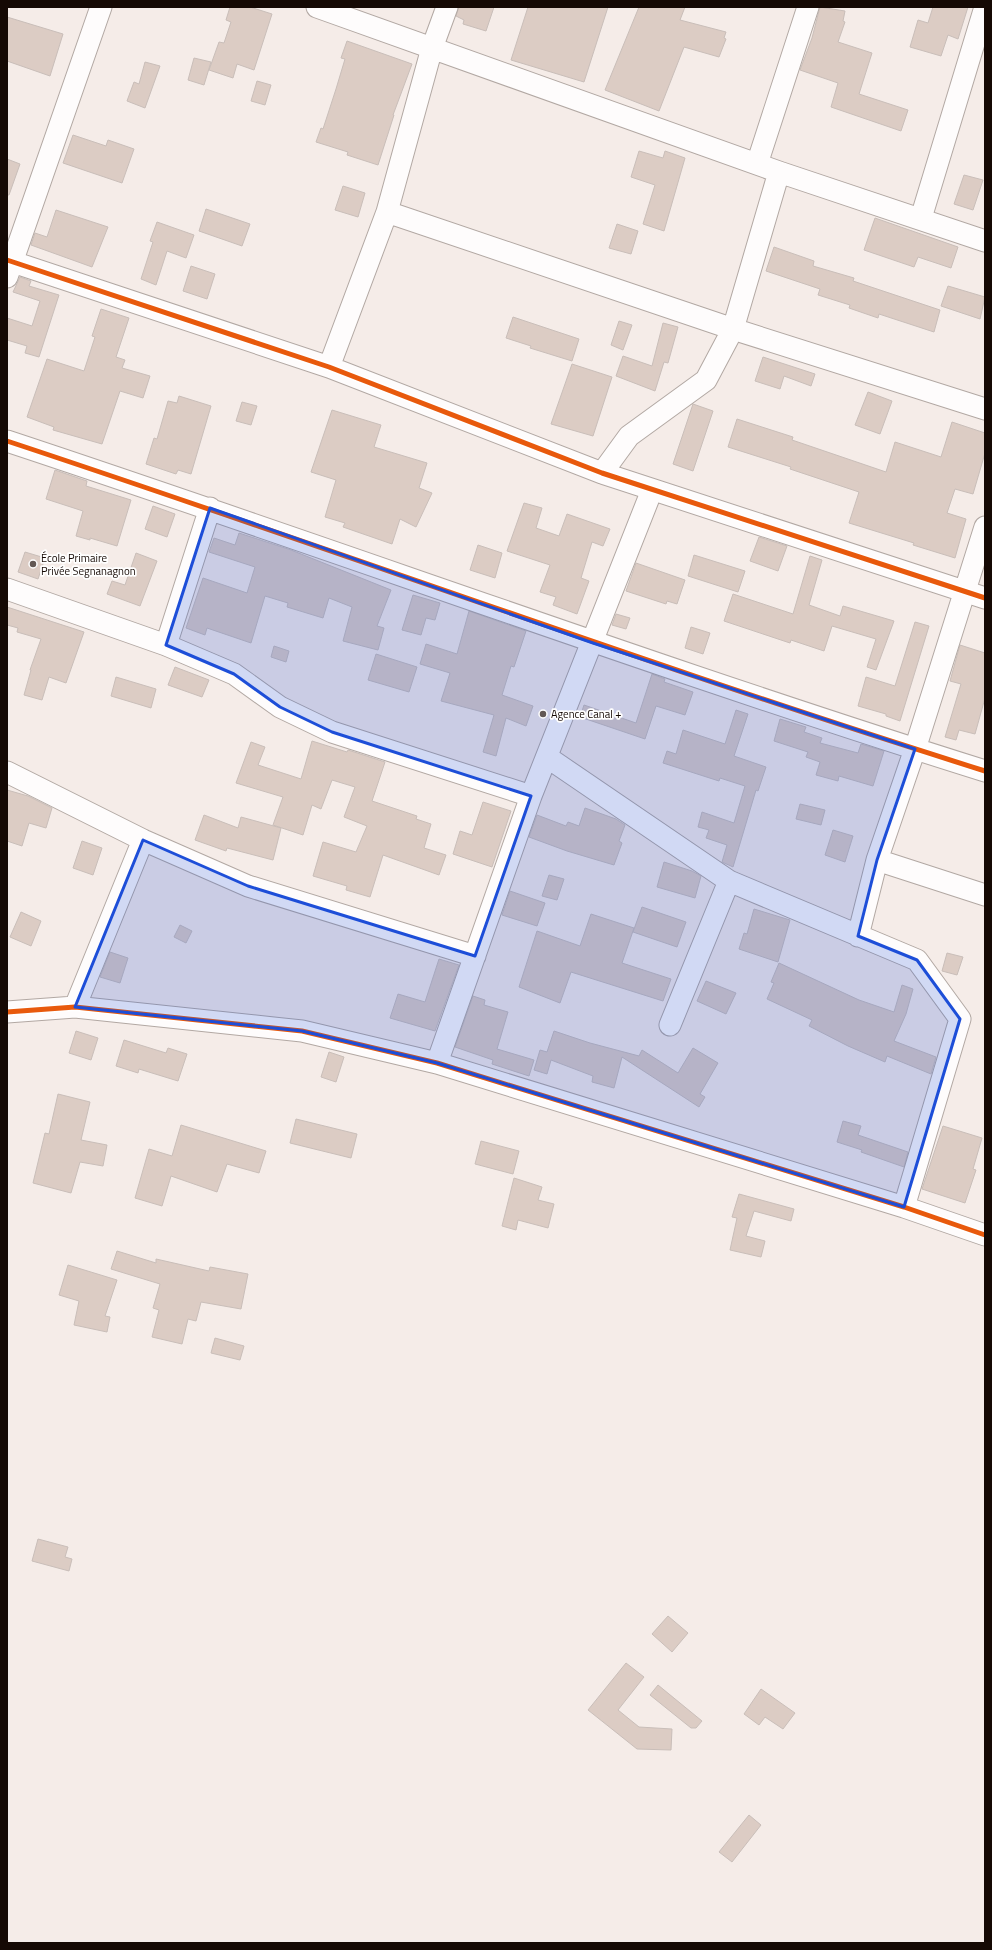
<svg xmlns="http://www.w3.org/2000/svg" width="992" height="1950" font-family="'Titillium Web',sans-serif">
<rect width="100%" height="100%" fill="#f5ece8"/>
<path fill="#dcccc4" stroke="#c9beb9" d="M230,7h20l22,7 -18,56 -17,-6 -4,14 -24,-8 10,-28 5,1 7,-21 -5,-2z
M459,7h35l-8,24 -23,-7 1,-4 -8,-4z
M528,7h80l-24,75 -73,-22z
M639,7h46l-5,13 46,12 -2,6 2,1 -7,18 -35,-10 -25,64 -54,-21z
M820,7l25,4 -2,10 2,1 -7,20 34,11 -13,41 49,16 -7,21 -70,-24 7,-24 -38,-13 12,-32z
M933,7h35l-10,32 -10,-4 -7,21 -31,-9 8,-27 10,3z
M7,17l56,17 -13,42 -43,-15z
M347,41l65,23 -19,51h1l-16,50 -31,-10 1,-3 -32,-10 5,-14 2,1 13,-40 9,-30 -4,-1z
M194,58l17,4 -7,23 -16,-5z
M145,62l15,4 -15,42 -18,-7 7,-19 5,2z
M257,81l14,4 -6,20 -14,-4z
M73,135l33,11 2,-6 26,9 -12,34 -59,-20z
M639,151l24,7 2,-7 20,7 -21,73 -21,-7 12,-39 -24,-8z
M7,159l13,5 -11,31h-2z
M964,175l19,5 -10,30 -19,-6z
M343,186l22,7 -7,24 -23,-7z
M206,209l44,15 -8,22 -43,-15z
M56,210l52,17 -16,40 -61,-22 4,-12 12,4z
M875,218l83,29 -7,21 -33,-11 -4,10 -50,-17z
M157,222l37,13 -8,23 -19,-7 -11,34 -15,-6 12,-37 -3,-1z
M617,224l21,7 -7,23 -22,-6z
M774,247l40,14 -1,5 41,12 -1,3 87,29 -6,22 -55,-18 -1,4 -29,-10 1,-3 -32,-10 2,-6 -54,-18z
M191,266l24,8 -8,25 -24,-8z
M20,277l11,4 -2,5 30,9 -20,62 -14,-4 2,-7 -20,-6v-22l25,8 8,-25 -27,-9z
M948,286l37,11 -5,22 -39,-13z
M101,309l28,9 -13,39 9,3 -3,8 28,8 -7,22 -23,-7 -18,53 -49,-14 1,-3 -27,-10 20,-58 37,12 11,-34 -3,-1z
M513,317l66,22 -7,22 -42,-13 1,-2 -25,-8z
M619,321l13,4 -9,25 -12,-5z
M663,323l15,4 -10,36 -4,-1 -9,29 -39,-15 7,-20 29,10z
M763,357l52,17 -4,12 -27,-10 -4,13 -25,-8z
M572,364l40,13 -19,59 -42,-12z
M868,392l24,9 -12,33 -25,-9z
M179,396l32,10 -20,68 -13,-4 -2,4 -30,-10 8,-26 3,1 11,-38 9,2z
M242,402l15,4 -6,19 -15,-4z
M693,404l20,7 -20,60 -20,-7z
M332,410l49,15 -7,22 53,16 -8,25 13,5 -16,34 -16,-8 -8,25 -49,-17 2,-4 -20,-6 11,-37 -25,-8z
M737,419l56,18 -1,3 94,32 9,-30 46,15 11,-35 33,11v20l-12,41 -18,-5 -8,24 19,6 -11,39 -42,-13 1,-2 -65,-20 10,-31 -69,-23 1,-2 -63,-20z
M55,470l32,11 -1,5 45,14 -14,46 -27,-8v2l-14,-4 7,-25 -37,-12z
M524,503l18,5 -6,20 23,8 8,-22 43,15 -7,17 -11,-4 -11,36 8,3 -12,33 -24,-9 3,-8 -16,-5 10,-27 -43,-14z
M153,506l22,8 -8,23 -22,-8z
M239,533l52,17 100,40 -14,36 7,2 -6,22 -35,-9 9,-34 -23,-9 -6,20 -36,-11 1,-4 -23,-7 -14,47 -44,-15 -2,7 -19,-7 17,-50 44,15 8,-26 -46,-15 5,-14 21,7z
M759,537l28,9 -9,25 -28,-10z
M478,545l24,8 -7,25 -25,-8z
M25,552l20,6 -7,21 -20,-7z
M136,553l21,8 -17,45 -33,-12 5,-13 13,4z
M694,555l51,16 -7,21 -50,-16z
M810,556l12,4 -13,45 31,11 3,-10 51,15 -18,49 -9,-3 9,-28 -44,-13 -8,25 -33,-11 -1,3 -66,-22 9,-27 60,20z
M636,563l49,17 -8,24 -10,-3 -1,3 -40,-13z
M413,595l27,8 -5,17 -9,-2 -5,17 -19,-5z
M7,607l77,25 -18,51 -17,-6 -7,23 -18,-5 7,-25h-1l11,-31 -24,-7 1,-4 -11,-3z
M469,611l57,20 -12,36 -3,-1 -9,29 31,11 -7,20 -20,-8 -10,38 -13,-4 11,-37 -53,-14 9,-28 -30,-9 6,-20 31,10z
M616,614l14,4 -4,11 -14,-4z
M915,622l14,4 -29,95 -14,-5v-2l-28,-8 8,-29 29,9z
M691,627l19,6 -7,21 -18,-6z
M960,645l25,8v45l-10,36 -16,-4 -3,10 -11,-3 16,-53 -11,-3z
M274,646l15,5 -3,11 -15,-5z
M376,654l41,13 -8,25 -41,-12z
M175,667l34,13 -7,17 -34,-12z
M652,674l13,5 -1,3 29,10 -8,23 -29,-9 -11,33 -65,-22 4,-12 52,18z
M116,677l40,12 -5,19 -40,-12z
M736,710l12,4 -14,42 32,11 -8,24 -2,-1 -23,77 -11,-5 5,-17 -21,-7 3,-8 -11,-3 4,-15 32,11 11,-37 -25,-8 -1,3 -56,-18 4,-12 9,3 7,-24 42,14z
M780,719l26,8 -2,5 18,6 -2,5 38,10 3,-9 23,7 -11,35 -34,-10 -1,5 -22,-6 4,-13 -14,-5 2,-5 -34,-11z
M312,741l35,11 1,-2 37,12 -13,39 45,15 -1,3 15,5 -7,24 22,7 -7,20 -56,-20 -13,42 -24,-7 1,-4 -34,-10 10,-34 33,10 11,-26 -23,-9 11,-30 -23,-7 -11,29 -9,-4 -9,30 -30,-10 10,-28 -47,-14 15,-41 14,5 -7,18 43,14z
M7,790l21,6 24,12 -6,20 -17,-5 -7,23 -15,-5z
M483,802l28,9 -19,56 -39,-13 7,-23 12,4z
M800,804l25,6 -4,15 -25,-6z
M585,808l31,11 9,6 -6,16 3,2 -8,22 -47,-14 -38,-14 8,-22 29,11 2,-4 11,4z
M204,815l34,13 3,-11 40,11 -8,32 -46,-12 -1,3 -31,-11z
M833,830l20,6 -8,26 -20,-7z
M82,841l20,7 -9,27 -20,-7z
M664,862l28,9 9,5 -6,22 -38,-11z
M549,875l15,4 -7,21 -15,-4z
M510,891l35,12 -8,23 -35,-11z
M642,907l44,15 -9,25 -44,-15z
M754,909l36,11 -12,42 -39,-13 5,-16 3,1z
M21,912l20,9 -10,25 -21,-9z
M591,914l43,14 -12,35 49,16 -8,22 -92,-29 -11,31 -41,-16 18,-56 43,15z
M180,925l12,6 -6,12 -12,-6z
M110,952l18,6 -8,25 -20,-6z
M947,953l16,4 -6,18 -15,-4z
M439,959l20,6 -24,66 -45,-13 8,-24 27,8z
M779,963l80,37 35,12 8,-27 11,4 -7,25 -12,27 42,16 -5,17 -44,-18 -2,6 -37,-16 -39,-20 3,-6 -45,-21 7,-16 -3,-1z
M706,981l30,12 -10,21 -29,-13z
M473,996l12,4 -1,5 24,7 -11,37 37,11 -5,16 -37,-12 1,-4 -38,-13z
M76,1031l22,7 -7,22 -22,-7z
M554,1031l36,12 49,13 3,-6 36,23 15,-25 25,15 -18,31 5,3 -6,10 -77,-50 -8,31 -22,-6 1,-6 -42,-16 -4,14 -13,-4 6,-20 7,2z
M124,1040l42,13 2,-5 19,6 -9,27 -39,-12 -1,4 -22,-7z
M329,1052l15,5 -8,25 -15,-5z
M58,1094l32,8 -9,38 26,5 -4,21 -23,-4 -9,31 -38,-10 12,-50 4,1z
M296,1119l61,15 -6,24 -61,-15z
M843,1121l18,5 -3,9 50,17 -4,15 -43,-15 1,-2 -25,-8z
M181,1125l85,26 -7,22 -32,-9 -10,28 -46,-16 -9,30 -27,-8 14,-49 23,7z
M943,1126l39,12 -9,31 3,1 -11,33 -43,-14z
M481,1141l38,10 -6,23 -38,-10z
M514,1178l28,9 -4,13 16,4 -6,24 -30,-8 -2,10 -14,-4z
M739,1194l55,15 -3,12 -37,-10 -8,25 19,5 -4,16 -31,-7 7,-32 -5,-1z
M117,1251l39,12v-4l53,12 1,-4 38,7 -7,35 -40,-7 -5,19 -8,-2 -6,25 -30,-7 7,-27 -6,-2 7,-24 -49,-15z
M68,1265l49,15 -12,36 5,1 -3,15 -33,-7 5,-24 -20,-6z
M215,1338l29,8 -4,14 -29,-7z
M38,1539l30,8 -3,10 7,2 -3,12 -37,-10z
M668,1616l20,17 -16,19 -20,-18z
M626,1663l18,14 -26,33 21,17 33,2 -1,21 -34,-1 -49,-39z
M658,1685l44,36 -6,7h-5l-41,-33z
M761,1689l34,24 -12,16 -18,-12 -6,8 -15,-11z
M749,1815l12,10 -29,37 -13,-10z"/>
<g fill="none" stroke-linecap="round" stroke-linejoin="round">
<defs>
<path id="minor" d="M317,7l462,165 206,69
M757,164l51,-157
M387,212l346,117 252,80
M921,218l64,-211
M7,260l322,107 273,106 383,125
M7,277l94,-270
M329,367l58,-155 45,-164 15,-41
M7,441c327,108 649,227 978,330
M602,473l27,-37 77,-56 27,-51 46,-157
M7,589l159,56 68,29 46,33 52,25 199,64
M166,645l44,-137
M547,757l182,124 188,79 43,59 -56,188
M7,772l136,68 105,46 227,70
M877,860l108,35
M858,936l19,-76 38,-111 70,-222
M75,1007l68,-167
M7,1012l68,-5 227,24 135,32 467,144 81,28
M670,1025l59,-144
M437,1063l94,-267 121,-306"/>
</defs>
<use href="#minor" stroke="#b2a8a3" stroke-width="23"/>
<use href="#minor" stroke="#fefcfc" stroke-width="21"/>
<defs>
<path id="cycleway" d="M7,260l322,107 273,106 383,125
M7,441c327,108 649,227 978,330
M7,1012l68,-5 227,24 135,32 467,144 81,28"/>
</defs>
<use href="#cycleway" stroke="#fff" stroke-width="8"/>
<use href="#cycleway" stroke="#e8590c" stroke-width="5"/>
</g>
<path fill="#1d4ed8" fill-opacity="0.2" stroke="#1d4ed8" stroke-width="3" stroke-linejoin="round" d="M210,508l383,135 322,106 -38,111 -19,76 59,24 43,59 -56,188 -467,-144 -135,-32 -227,-24 68,-167 105,46 227,70 56,-160 -199,-64 -52,-25 -46,-33 -68,-29z"/>
<g fill="#635854" stroke="#fff" stroke-width="1.5">
<circle cx="33" cy="564" r="4"/>
<circle cx="543" cy="714" r="4"/>
</g>
<g text-anchor="middle" dominant-baseline="central" stroke-width="3.5" stroke-linejoin="round" paint-order="stroke">
<g font-size="11" fill="#150904" stroke="#fff" text-anchor="start">
<text x="41" y="558">École Primaire<tspan x="41" dy="13">Privée Segnanagnon</tspan></text>
<text x="551" y="714">Agence Canal +</text>
</g>
</g>
<rect width="992" height="1950" fill="none" stroke="#150904" stroke-width="16"/>
</svg>
